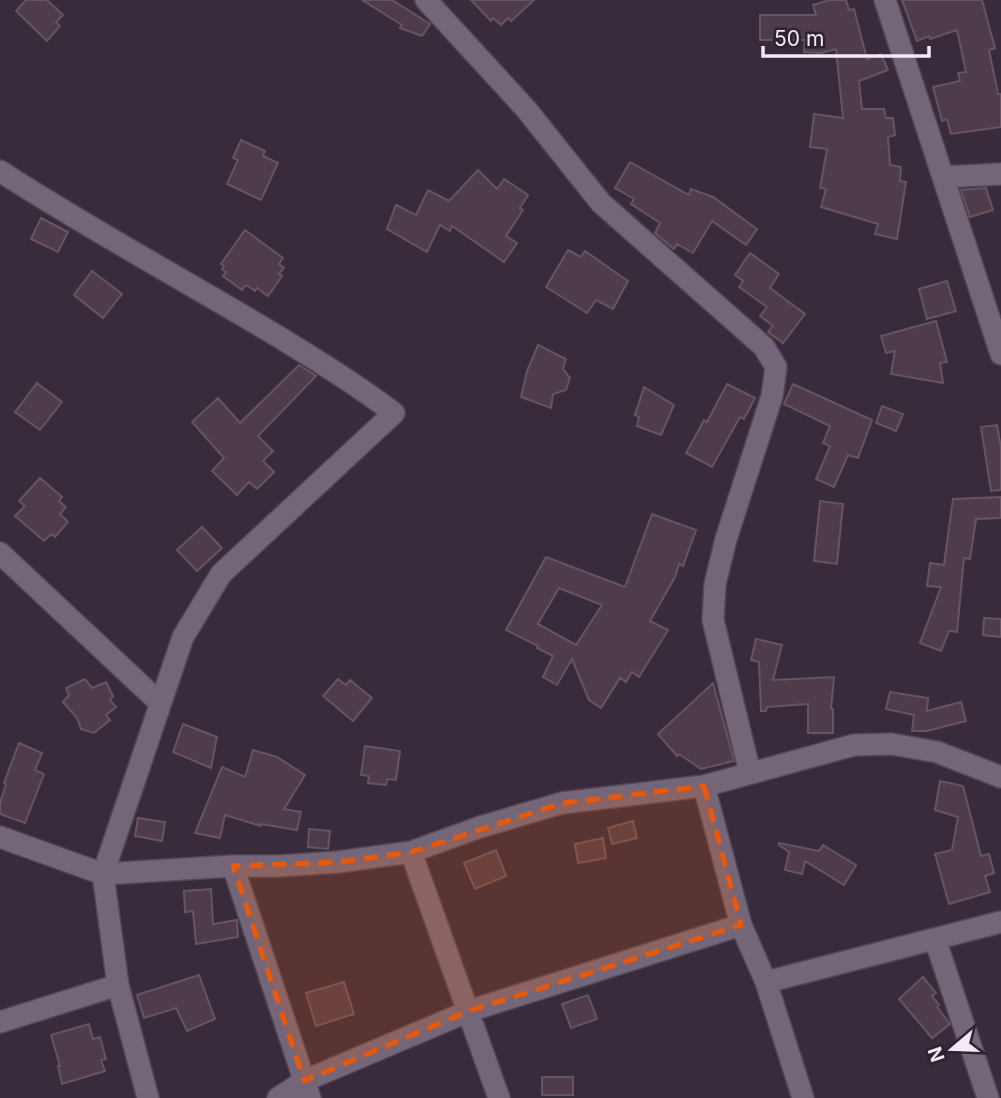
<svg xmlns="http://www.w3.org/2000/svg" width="1001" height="1098" font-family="Inter,sans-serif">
<rect width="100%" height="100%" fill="#372b3c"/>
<path fill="#4f3c4a" stroke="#675462" stroke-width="2" fill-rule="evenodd" d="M26,0h21l16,15 -7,7 4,4 -13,15 -31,-30z
M362,0h30l38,24 -8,12 -22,-8 2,-3z
M471,0h63l-23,21 -3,-3 -7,7 -8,-7 -2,3z
M830,0h16l3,10 5,-1 13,50 14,-5 7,16 -29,11 3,28h22l2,9h7l2,17 -7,2 2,28 11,2 -1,14 6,1 -9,57 -22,-5 3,-10 -57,-17 5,-18 -6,-1 7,-39 -17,-2 4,-33 29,4 -7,-69 -15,4 -17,-1 1,-12h-45v-25h56l-3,-10z
M902,0h80l13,48 -6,2 9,44h3v33l-50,7 -4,-15 -5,2 -9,-34 27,-6 -2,-8 8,-1 -9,-42 -27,9 -1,-3 -12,5z
M241,140l24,11 -2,5 15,7 -17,37 -34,-16 11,-24 -5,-2z
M630,162l59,33 2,-6 22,8 44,32 -11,16 -34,-24 -19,32 -16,-9 -3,5 -19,-16 5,-10 -29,-19 3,-5 -19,-11z
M478,170l19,19 7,-10 24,16 -8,13 3,2 -17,26 11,7 -13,19 -52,-36 -2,5 -10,-6 -13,27 -40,-23 9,-24 20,10 12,-25 21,11z
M986,188l7,22 -23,7 -9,-27z
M41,218l27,14 -10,20 -27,-13z
M245,230l38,28 -4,6 5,4 -5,6 3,2 -14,20 -11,-8 -2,3 -9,-6 -4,5 -19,-14 3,-4 -4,-3 2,-3 -3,-2z
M568,250l13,7 4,-6 43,30 -15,28 -17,-9 -9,13 -41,-26z
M750,253l29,21 -9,14 35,26 -22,29 -15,-11 5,-6 -13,-10 7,-9 -28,-20 4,-6 -8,-6z
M92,271l30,23 -19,24 -29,-23z
M947,281l9,30 -29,8 -8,-30z
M936,321l11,41 -7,1 3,20 -52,-9 4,-23 -9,2 -5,-17z
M538,345l28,14 -3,10 7,9 -4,12 -13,4 -2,14 -30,-11 6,-26z
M299,365l17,11 -58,60 15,15 -10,10 11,11 -17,17 -8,-7 -12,13 -25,-24 12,-13 -32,-36 26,-24 22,25z
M37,383l25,19 -22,28 -25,-18z
M727,384l28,14 -11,21 -4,-2 -28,50 -26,-14 18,-33 3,2z
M793,384l79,36 -14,38 -10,-3 -14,32 -18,-8 14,-33 -7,-3 7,-17 -46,-22z
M644,387l30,18 -13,30 -24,-9 2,-9 -4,-2z
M882,406l21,8 -7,17 -20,-8z
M997,425l4,23v42l-10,1 -10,-64z
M40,478l22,19 -3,4 7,6 -6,7 8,8 -13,15 -4,-3 -7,7 -29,-25 10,-10 -6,-5z
M1001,497v21l-25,1 -6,40 -6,-1 -7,74 -8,-1 -8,20 -21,-8 21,-56 -14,-1 3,-23 14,2 9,-66z
M820,501l23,3 -6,60 -23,-3z
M652,514l44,16 -13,36 -4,-2 -4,13 -25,44 18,9 -29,47 -7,-5 -6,10 -6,-4 -19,30 -12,-8 -17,-41 -15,26 -14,-8 10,-21 -16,-8 1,-2 -32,-16 40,-73 79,30zM559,588l43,17 -26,40 -38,-21z
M202,527l20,21 -25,23 -20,-21z
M984,618l17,1v18l-18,-2z
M756,639l26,6 -9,35 61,-3 -3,32h2v24h-25v-29l-41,3 -1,4h-5l-2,-49 -8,-2z
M85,679l7,9 14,-6 7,14 -3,4 6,7 -10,8 4,5 -16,13 -13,-4 -4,-11 -14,-16 6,-7 -3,-7z
M338,679l8,6 4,-5 22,18 -19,23 -30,-25z
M713,683l21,78 -33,8 -22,-15 -2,2 -19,-22z
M890,692l38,6 -1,13 34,-9 5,19 -39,10h-15l2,-16 -28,-6z
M183,724l34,13 -6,31 -38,-16z
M19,743l23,10 -7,17 9,4 -19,49 -25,-9v-11l6,-19 -2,-1z
M365,746l35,5 -4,29 -9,-1 -1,6 -18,-2 1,-7 -8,-1z
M253,750l24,7 28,18 -21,34 17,3 -4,18 -36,-6v2l-36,-11 -5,23 -25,-5 27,-66 23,10z
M940,781l23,5 18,70 8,-2 5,19 -9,3 5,16 -41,12 -14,-50 17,-4 6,-33 -23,-7z
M138,818l27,4 -3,19 -27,-5z
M633,821l4,17 -25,6 -4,-16z
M309,829l21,2 -2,18 -20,-2z
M603,838l3,20 -28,5 -3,-19z
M779,843l40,8 4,-6 33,20 -12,20 -39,-24 -3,13 -17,-4 4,-18 -10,-7z
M496,850l10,26 -31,13 -11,-26z
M211,889l2,35 24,-4 1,17 -42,7 -3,-33 -8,1 -1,-21z
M199,975l16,44 -28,12 -11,-23 -32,10 -7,-23z
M923,977l13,16 -4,3 7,9 -2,2 13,17 -18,14 -33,-39z
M344,982l10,32 -38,12 -10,-33z
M588,995l9,24 -26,9 -9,-24z
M89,1024l4,15 7,-2 6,22 -5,1 4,11 -43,13 -4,-18h2l-9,-31z
M542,1077h31v18h-31z"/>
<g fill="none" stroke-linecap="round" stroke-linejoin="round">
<defs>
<path id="minor" d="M426,0l100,109 75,94 163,144 12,20 -4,29 -46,143 -11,45 -2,36 37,153
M885,0l116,354
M0,171c91,59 186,110 279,166 39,24 78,48 115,76l-173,161 -38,63 -80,237 15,111 30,113
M943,177l58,-3
M0,553l160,150
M704,786l37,139 25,57 37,116
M0,837l103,37 130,-8h45l60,-4 73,-10 69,-25 82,-24 142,-17 150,-41 37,-1 46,8 64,25
M411,852l88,246
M233,866l77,232
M935,939l53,159
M766,982l235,-60
M0,1022l118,-37
M278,1098l26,-17 165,-70 272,-86"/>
</defs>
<use href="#minor" stroke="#514756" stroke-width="24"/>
<use href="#minor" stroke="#746679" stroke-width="21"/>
</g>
<path fill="#e8590c" fill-opacity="0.2" stroke="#e8590c" stroke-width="5" stroke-dasharray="14 9" stroke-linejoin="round" d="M704,786l37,139 -272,86 -165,70 -71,-215 105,-4 73,-10 151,-49z"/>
<g transform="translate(952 1049) rotate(251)" stroke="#2d2132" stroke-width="5" paint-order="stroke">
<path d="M0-5L12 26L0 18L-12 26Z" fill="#f2ebf6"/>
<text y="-10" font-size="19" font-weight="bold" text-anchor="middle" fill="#f2ebf6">N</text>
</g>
<path d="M763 46v10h166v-10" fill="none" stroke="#f2ebf6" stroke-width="3.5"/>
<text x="774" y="46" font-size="21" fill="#f2ebf6" stroke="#2d2132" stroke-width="5" paint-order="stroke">50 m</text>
</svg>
